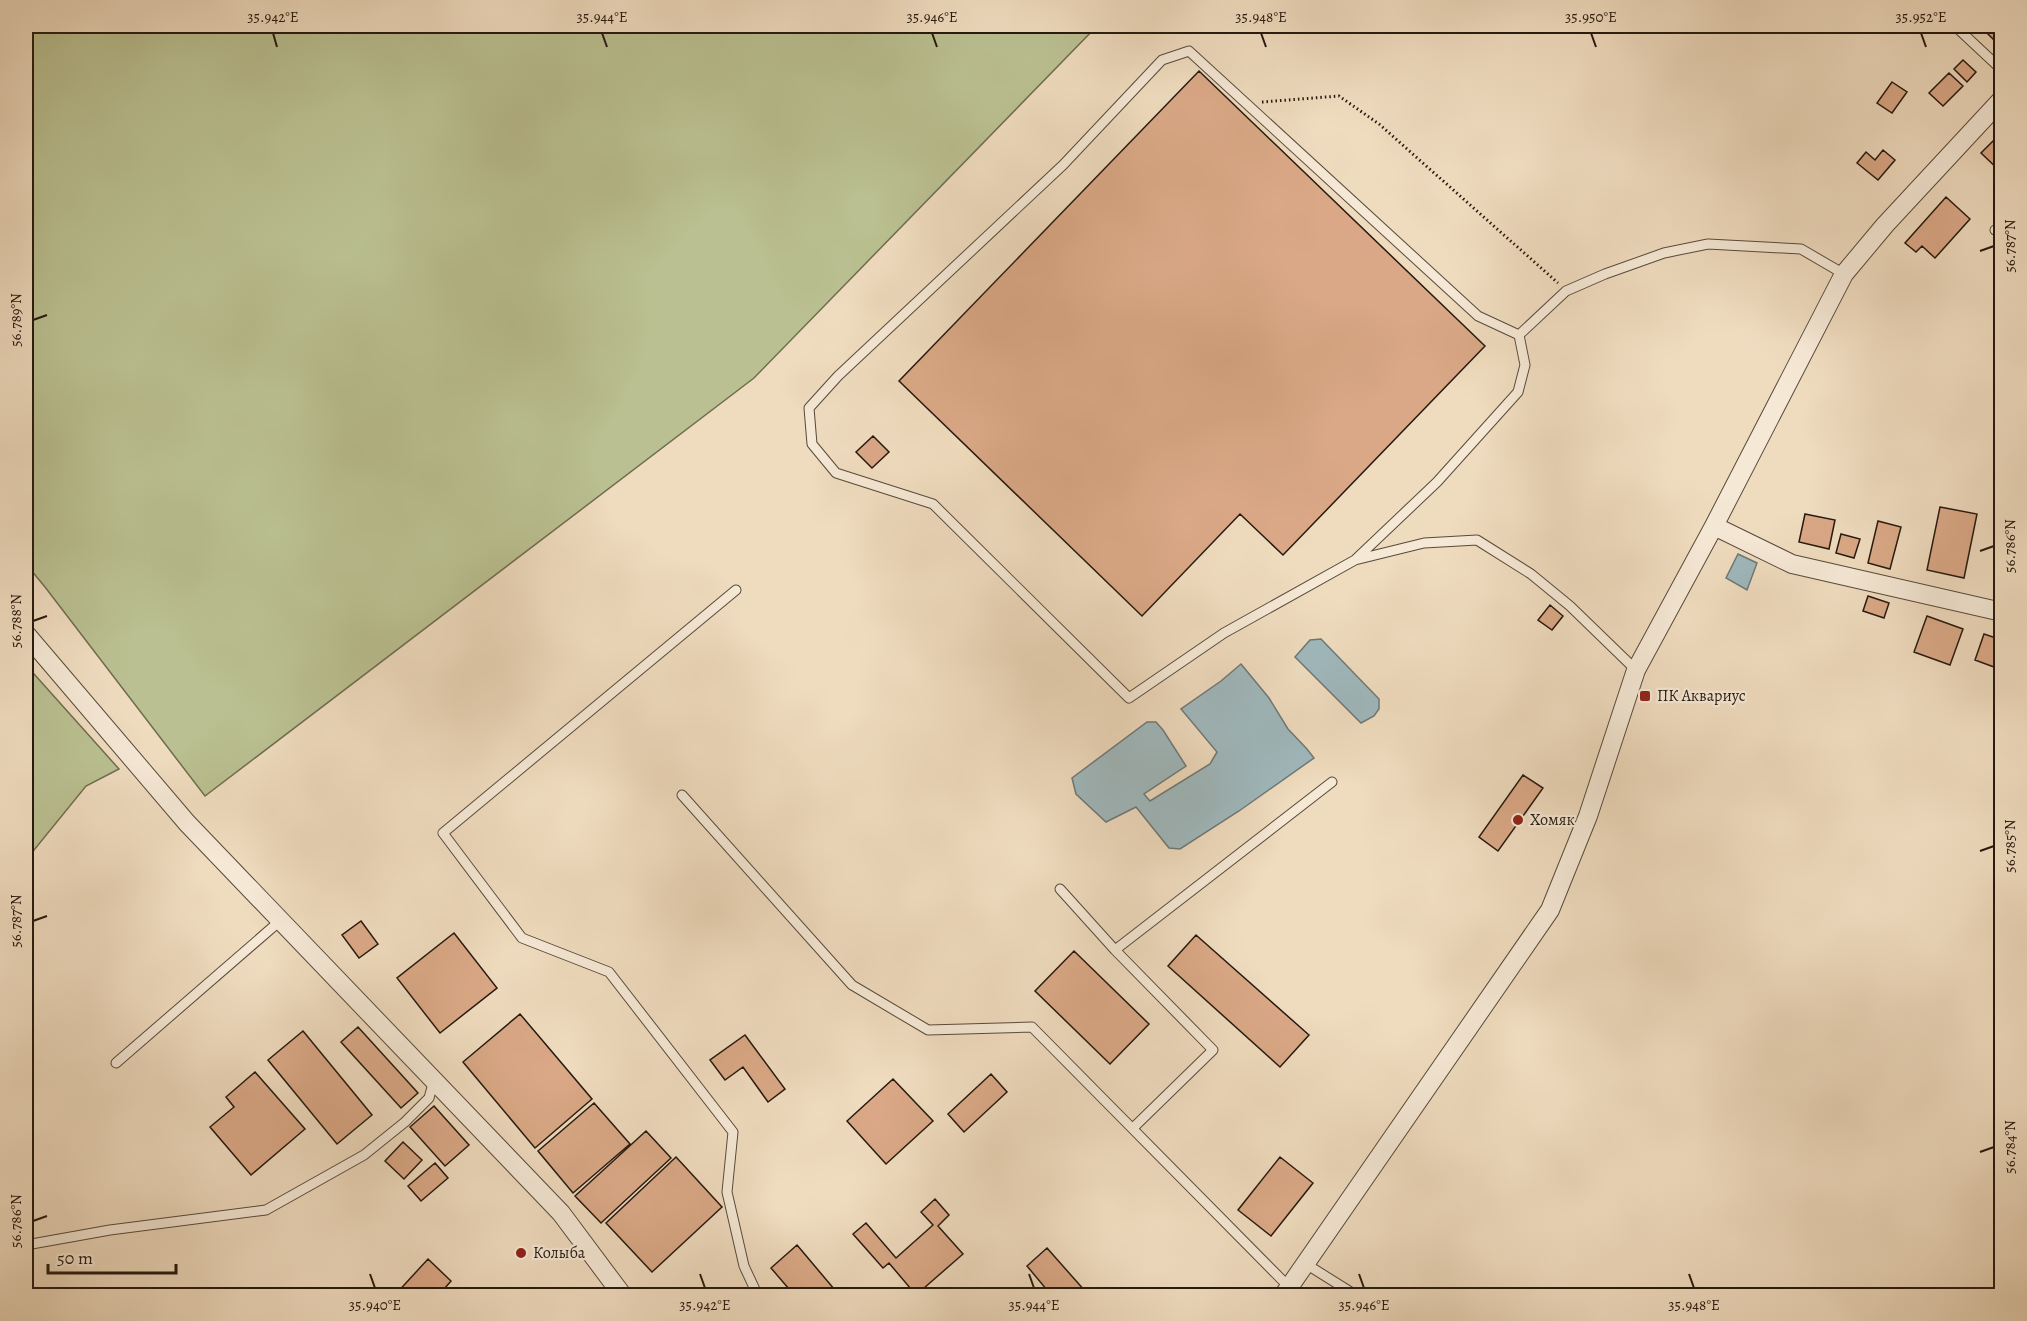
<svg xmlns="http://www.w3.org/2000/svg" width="2027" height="1321" font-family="Alegreya,serif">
<rect width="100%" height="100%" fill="#efdbbe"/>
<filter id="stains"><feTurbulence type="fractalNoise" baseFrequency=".00333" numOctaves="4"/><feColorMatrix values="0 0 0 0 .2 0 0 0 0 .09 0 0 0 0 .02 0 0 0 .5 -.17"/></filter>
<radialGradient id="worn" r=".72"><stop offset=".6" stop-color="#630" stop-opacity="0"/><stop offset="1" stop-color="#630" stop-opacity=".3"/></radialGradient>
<path fill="#bac091" stroke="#706c50" stroke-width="1.5" d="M26,26h1071l-343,352 -549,418 -160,-209 -19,-23z
M26,665l93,104 -33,17 -60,74z"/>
<path fill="#9fb8bd" stroke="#6f7877" stroke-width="1.5" d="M1738,554l19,9 -10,27 -21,-12z
M1321,639l58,60v10l-5,7 -13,7 -66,-66 15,-17z
M1241,664l28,34 19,31 19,20 7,9 -75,53 -59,38 -11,-1 -33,-41 -30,15 -30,-28 -4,-16 75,-56h9l7,8 23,36 -42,28 6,7 60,-37 7,-12 -36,-43 40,-28z"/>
<path fill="#daa886" stroke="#26190f" stroke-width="1.5" d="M1989,26h13v13l-5,4 -13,-13z
M1963,60l13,12 -9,10 -13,-13z
M1199,71l286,275 -202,209 -43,-41 -98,102 -243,-235z
M1949,73l14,13 -20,20 -14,-13z
M1892,82l15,10 -15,21 -15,-10z
M1993,141l9,8v24l-21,-20z
M1883,150l12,10 -17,20 -21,-17 9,-11 9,8z
M1946,197l24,22 -35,39 -13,-12 -6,6 -11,-9z
M873,436l16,16 -17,16 -16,-16z
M1940,507l37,7 -13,64 -37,-8z
M1805,514l30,6 -6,29 -30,-7z
M1878,521l23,6 -11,42 -22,-6z
M1841,534l19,5 -6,19 -18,-5z
M1868,596l21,7 -5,15 -21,-7z
M1550,605l13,11 -11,14 -14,-10z
M1927,616l36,13 -13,36 -36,-13z
M1984,634l18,6v7l-8,20 -19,-7z
M1523,775l20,13 -45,63 -19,-14z
M361,921l17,23 -19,14 -17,-23z
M454,933l43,55 -57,45 -43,-55z
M1196,935l113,100 -29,32 -112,-101z
M1074,951l75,73 -39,40 -75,-73z
M520,1014l72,85 -57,49 -72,-86z
M358,1027l60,66 -17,15 -60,-66z
M303,1031l69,84 -35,29 -69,-84z
M745,1035l40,54 -17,13 -25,-35 -18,13 -15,-20z
M255,1072l50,57 -54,46 -41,-48 24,-20 -8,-10z
M991,1074l16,18 -43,40 -16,-18z
M893,1079l40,42 -47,43 -39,-43z
M594,1103l36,41 -57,49 -35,-42z
M434,1106l35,39 -24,21 -35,-39z
M646,1131l25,27 -70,65 -26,-27z
M403,1142l19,18 -18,19 -19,-18z
M676,1157l46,50 -70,65 -46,-49z
M1280,1157l33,26 -42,53 -33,-26z
M435,1163l13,15 -27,23 -13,-15z
M935,1199l14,16 -11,11 25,28 -47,41 -27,-32 -6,5 -30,-34 13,-11 30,35 37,-33 -12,-13z
M797,1245l43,51h-45l-24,-28z
M1047,1248l38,43 -6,5h-27l-25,-30z
M428,1259l23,22 -13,15h-44z"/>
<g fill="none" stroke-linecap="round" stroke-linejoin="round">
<defs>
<path id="service" d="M1955,26l47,44
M1995,230l7,2
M1356,559l81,-77 81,-90 7,-27 -6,-30
M736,590l-293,243 79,105 87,34 124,160 -6,60 17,74 14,30
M1636,670l-66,-64 -39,-32 -54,-34 -53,3 -69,17 -131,73 -95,65 -196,-194 -97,-31 -24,-29 -3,-36 29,-32 225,-211 99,-105 27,-9 289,265 41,19 47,-44 39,-17 59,-21 44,-9 93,5 43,25
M682,795l170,190 76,45 104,-3 257,260
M1060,889l55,61 98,100 -80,78
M1115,950l217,-168
M116,1063l165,-143
M26,1245l84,-15 156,-20 98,-55 41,-33 24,-24 5,-18
M1306,1264l51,32"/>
<path id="minor" d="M1714,526l78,38 210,48
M26,634l161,189 374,390 62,83
M1283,1296l267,-386 38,-94 48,-146 78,-144 130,-252 41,-49 117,-126"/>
</defs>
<use href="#service" stroke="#584a3b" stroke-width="11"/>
<use href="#minor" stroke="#584a3b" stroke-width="20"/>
<path stroke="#26190f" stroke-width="3" stroke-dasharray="1.5 3" stroke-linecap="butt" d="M1262,102l77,-6 40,28 179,159"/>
<use href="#service" stroke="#f5e8d5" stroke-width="9"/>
<use href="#minor" stroke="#f5e8d5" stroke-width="18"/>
</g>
<path fill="none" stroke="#26190f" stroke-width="2" d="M273,33l4,14M602,33l5,14M932,33l5,14M1261,33l5,14M1591,33l5,14M1921,33l5,14M1980,251l14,-5M33,320l14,-5M1980,551l14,-5M33,621l14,-5M1980,851l14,-5M33,921l14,-5M1980,1152l14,-5M33,1221l14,-5M370,1274l5,14M700,1274l5,14M1029,1274l5,14M1359,1274l5,14M1689,1274l5,14"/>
<g fill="#8f2418" stroke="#f5e8d5" stroke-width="2">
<rect x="1639" y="690" width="12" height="12" rx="3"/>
<circle cx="1518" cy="820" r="6"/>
<circle cx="521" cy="1253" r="6"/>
</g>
<g text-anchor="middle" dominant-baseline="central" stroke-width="4.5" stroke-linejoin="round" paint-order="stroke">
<g font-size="16" fill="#26190f" stroke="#f5e8d5" text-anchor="start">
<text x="1657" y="696">ПК Аквариус</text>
<text x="1530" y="820">Хомяк</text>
<text x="533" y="1253">Колыба</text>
</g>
</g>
<rect width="2027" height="1321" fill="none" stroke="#efdbbe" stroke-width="66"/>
<path d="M48 1264v9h128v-9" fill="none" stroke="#26190f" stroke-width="3"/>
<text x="57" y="1264" font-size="18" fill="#26190f" stroke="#f5e8d5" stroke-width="4.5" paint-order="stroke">50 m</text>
<rect x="33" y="33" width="1961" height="1255" fill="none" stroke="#26190f" stroke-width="2"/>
<g font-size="15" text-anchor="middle" fill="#26190f">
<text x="273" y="22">35.942°E</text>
<text x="602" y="22">35.944°E</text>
<text x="932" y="22">35.946°E</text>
<text x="1261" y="22">35.948°E</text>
<text x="1591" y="22">35.950°E</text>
<text x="1921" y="22">35.952°E</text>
<text transform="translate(2010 246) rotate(-90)" y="5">56.787°N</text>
<text transform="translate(16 320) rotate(-90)" y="5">56.789°N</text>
<text transform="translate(2010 546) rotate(-90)" y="5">56.786°N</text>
<text transform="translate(16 621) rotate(-90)" y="5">56.788°N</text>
<text transform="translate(2010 846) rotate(-90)" y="5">56.785°N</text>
<text transform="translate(16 921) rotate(-90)" y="5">56.787°N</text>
<text transform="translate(2010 1147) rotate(-90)" y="5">56.784°N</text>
<text transform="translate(16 1221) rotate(-90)" y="5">56.786°N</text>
<text x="375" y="1310">35.940°E</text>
<text x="705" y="1310">35.942°E</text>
<text x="1034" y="1310">35.944°E</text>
<text x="1364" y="1310">35.946°E</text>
<text x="1694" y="1310">35.948°E</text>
</g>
<rect width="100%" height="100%" filter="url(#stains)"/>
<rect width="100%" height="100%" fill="url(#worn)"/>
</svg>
